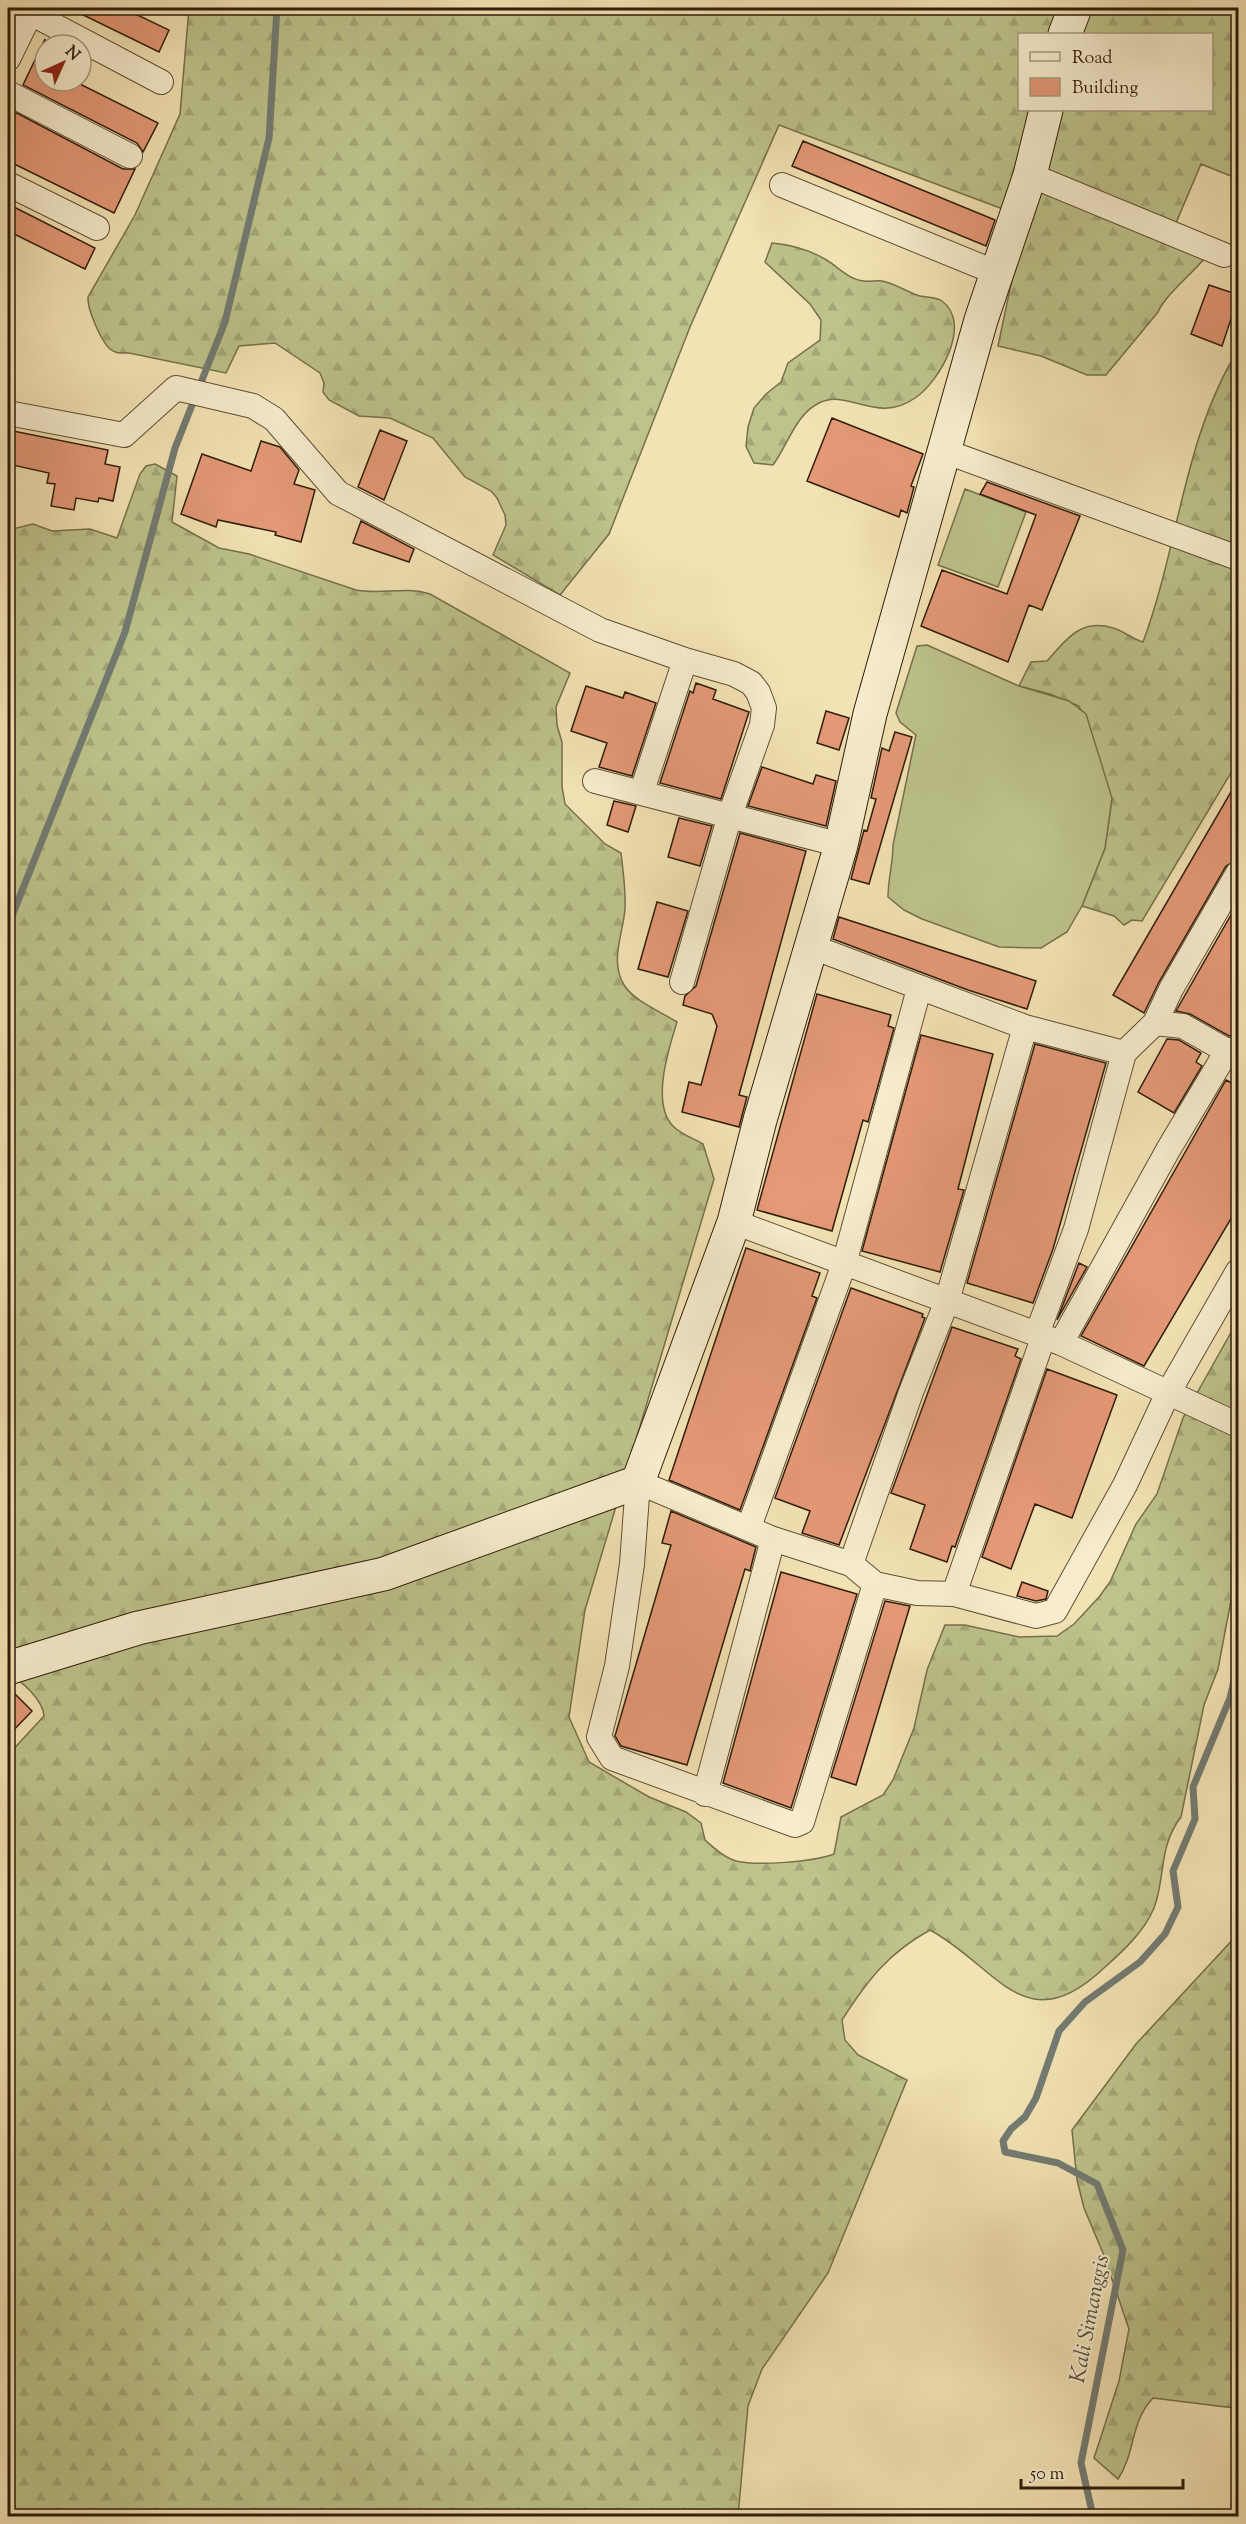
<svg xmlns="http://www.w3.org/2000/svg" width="1246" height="2524" font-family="'Sorts Mill Goudy',serif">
<defs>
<pattern id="forest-firs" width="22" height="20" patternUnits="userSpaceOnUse" patternTransform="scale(1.5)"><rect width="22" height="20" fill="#bdc38b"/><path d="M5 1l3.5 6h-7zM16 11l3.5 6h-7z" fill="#a3a777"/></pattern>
</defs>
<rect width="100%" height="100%" fill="#f3e3b4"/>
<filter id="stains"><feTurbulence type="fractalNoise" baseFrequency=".00333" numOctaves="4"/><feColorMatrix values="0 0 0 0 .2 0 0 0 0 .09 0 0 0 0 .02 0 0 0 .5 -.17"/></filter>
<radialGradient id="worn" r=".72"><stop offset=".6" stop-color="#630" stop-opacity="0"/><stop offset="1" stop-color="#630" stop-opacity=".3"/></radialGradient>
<path fill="url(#forest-firs)" stroke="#76704b" stroke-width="1.5" fill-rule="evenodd" d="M189,8h1049v171l-37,-15 -25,59 28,36c-14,17 -37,34 -46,53l-52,63h-19l-46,-19 -43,-10 25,-119 -23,-19 -221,-83 -89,202 -81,207 -49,61 -67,-40 13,-30 -1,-10 -8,-17 -6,-7 -26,-14 -32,-39 -43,-20 -31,-2 -30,-16 -6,-8 1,-9 -4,-10 -45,-30 -36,3 -13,27 -97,-20c-7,0 -13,1 -19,-4 -9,-8 -23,-40 -22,-52l47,-82 45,-101zM1020,34h192v76h-192z
M772,243c21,2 39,7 56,18 11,7 22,19 36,20 6,1 12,-1 18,0 12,2 25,11 38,15 6,1 17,1 22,5 31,23 -3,81 -27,97 -38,27 -67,-10 -96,5 -24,12 -31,42 -46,62l-19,-2 -8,-17 2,-19 6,-19 12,-14 15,-12 7,-19 32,-23 1,-20 -11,-16 -45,-42z
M1238,350v411l-96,160 -10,-1 -8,5 -10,-9 -32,-10 23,-58 7,-49 -33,-93 -29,-12 -31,-8 12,-24 16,-1c19,-21 33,-43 66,-33 11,3 19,11 30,14 36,-96 40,-203 95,-292z
M155,464l22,12 -5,46 47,26 30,6 107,36c26,5 49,-4 74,4l140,79 -14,34 1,18 5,17v45l3,17 40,40 16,9c2,18 5,37 4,55 -1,24 -16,52 -1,77 10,16 37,27 53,37 -8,26 -27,83 -3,105 7,7 20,12 29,17l11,35 -129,431 -16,107 20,45 60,35 37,15 15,11 4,17c8,7 19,18 31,21 21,5 77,1 98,-7l7,-37 42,-22 10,-15 21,-52 13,-58 18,-45h20l54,12 38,-1 17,-12 25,-27 11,-15 26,-58 21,-30 26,-76 55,-98v244l-20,105 -14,36 -23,112c-23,30 -15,59 -27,91 -10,24 -31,43 -50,60 -79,75 -106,-1 -174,-38 -42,23 -63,51 -88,90l3,20 13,15 49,25 -79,193 -66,96 -14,37 -10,110h-730v-761l36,-39c-1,-15 -22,-37 -36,-40v-1146l25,-6 19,7 38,-2 27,9 23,-64 6,-8z
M1238,1934v477l-4,-3 -81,-10c-23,24 -17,54 -35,81l-24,-21 25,-77 10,-52 -26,-76 -19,-45 -7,-28 -5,-50 64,-86z"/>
<path fill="#bdc38b" stroke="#76704b" stroke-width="1.5" d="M965,489l61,23 -28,75 -60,-22z
M927,645l92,41 50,15 17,13 26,84 -7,50 -23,58 -15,26 -26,16 -42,-1 -77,-28 -18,-9 -16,-13c0,-18 5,-34 5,-52l23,-110 -16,-13 -4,-9 21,-67z"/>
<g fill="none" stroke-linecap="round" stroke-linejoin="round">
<path stroke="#737c73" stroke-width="7" d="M8,926l117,-294 50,-184 50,-126 44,-184 8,-130
M1093,2516l-12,-53 42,-213 -26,-66 -39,-21 -53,-11 -2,-11 8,-12 14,-12 11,-19 23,-67 26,-29 55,-40 25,-28 13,-27 -5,-36 22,-52 -2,-32 37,-89 8,-34"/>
</g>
<path fill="#e59977" stroke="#2f1d0b" stroke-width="1.5" d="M69,8h54l46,22 -10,22z
M45,39v42h29l84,42 -15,29 -6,-9 -114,-58z
M11,110l112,59h12l-21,44 -106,-52v-44z
M803,141l192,79 -9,26 -194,-80z
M8,204l87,44 -10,21 -77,-38z
M1209,285l30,10 -17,51 -31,-12z
M832,418l91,36 -12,32 3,1 -7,26 -6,-3 -2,7 -92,-36z
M8,430l100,20 -3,14 15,3 -7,34 -14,-3 -1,4 -22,-4 -2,12 -23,-4 4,-22 -8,-1 2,-10 -41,-9z
M380,430l27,11 -23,59 -26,-13z
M261,441l19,6 19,23 -5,14 21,6 -14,52 -26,-7 1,-3 -58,-12 -2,7 -35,-13 21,-60 49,17z
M987,482l93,34 -38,94 -13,-5 -21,57 -87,-36 21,-56 65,24 29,-79 -56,-21z
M361,521l53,28 -5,13 -56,-19z
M696,683l20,7 -3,9 36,13 -28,87 -61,-16 30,-92 3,2z
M586,686l37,12 2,-6 31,11 -24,73 -33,-9 8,-24 -36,-12z
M826,711l23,7 -10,32 -22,-7z
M895,732l17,5 -43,147 -18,-5 13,-49 3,1 9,-32 -5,-1 11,-50 7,3z
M762,767l51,17 3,-9 20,6 -10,45 -78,-20z
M1239,778v81l-13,7 -67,116 -15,31 -31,-18z
M614,801l22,5 -8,26 -21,-7z
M679,818l33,8 -12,40 -32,-9z
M740,833l66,18 -67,244 8,2 -8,30 -57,-15 7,-30 12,3 16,-59 -5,-12 -29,-9 2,-9 11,-10z
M1239,901v133l-10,2 -39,-22 -14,-3z
M657,902l31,9 -20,66 -30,-8z
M839,917l197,64 -9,28 -59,-19 -135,-51z
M817,994l74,21 -3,11 6,2 -26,94 -5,-2 -31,111 -75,-21z
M921,1035l72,19 -35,135 6,1 -24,82 -78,-21z
M1167,1039l12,1 22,13 -5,9 6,4 -28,47 -36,-21z
M1035,1044l71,19 -53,186 -20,54 -66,-20z
M1226,1080l13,7v118l-95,161 -63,-30z
M746,1248l74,25 -8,23 5,2 -77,212 -71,-30z
M1079,1263l8,4 -30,53z
M851,1288l72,26 -1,3 3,1 -86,227 -37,-12 8,-22 -35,-13z
M952,1327l66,22 -3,7 6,3 -66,188 -3,-1 -5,16 -37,-13 15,-44 -34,-12z
M1047,1369l70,26 -45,123 -37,-14 -24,65 -29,-12z
M671,1511l85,36 -6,24 -5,-2 -58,196 -66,-19 -6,-10 56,-191 -9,-2z
M781,1572l76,22 -66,214 -68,-25z
M1022,1582l26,9 -2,8 -10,2 -19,-5z
M885,1601l25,5 -54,179 -25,-8z
M8,1687l24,24 -24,25z"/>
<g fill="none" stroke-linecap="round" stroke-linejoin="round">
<defs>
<path id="street" d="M21,8l140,74
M8,59l23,-47
M8,93l122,63
M1030,175l194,80
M8,184l89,44
M782,185l215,88
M8,413l116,22 52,-47 77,18 21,13 64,74 262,137 85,30 49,14 17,9 7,9 6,16 -2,17 -32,90 -48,167
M944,451l294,107
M595,781l246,64
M642,791l43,-131
M810,946l215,81 99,26 31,-30 28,3 44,25 11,-3
M1155,1023l16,-34 67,-116
M734,1222l327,121 177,82
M1037,1334l39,-105 48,-176
M1061,1343l107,-193 59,-99
M749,1527l95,-263 75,-275
M851,1564l60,-172 36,-91 78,-274
M875,1584l-73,238 -7,3 -183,-67 -13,-21 18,-71 15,-102 6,-82 135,57 78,25 24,20 42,9 37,1 82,22 19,-5 70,-126 43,-92 70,-122
M954,1594l89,-256
M705,1794l68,-255"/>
<path id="secondary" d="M1065,34l10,-26
M8,1668l130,-40 246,-54 254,-92 96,-260 26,-102 81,-275 29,-131 111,-394 49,-145 16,-65"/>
</defs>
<use href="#street" stroke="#604e35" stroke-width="26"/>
<use href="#secondary" stroke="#2f1d0b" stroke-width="35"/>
<use href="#street" stroke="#f7edce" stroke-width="24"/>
<use href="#secondary" stroke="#f7edce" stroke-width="33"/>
</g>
<g text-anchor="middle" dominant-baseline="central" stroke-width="4.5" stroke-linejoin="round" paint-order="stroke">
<g font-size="22" font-style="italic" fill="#514c3f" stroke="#f7edce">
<text transform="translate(1091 2319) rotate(-79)">Kali Simanggis</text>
</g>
</g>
<rect width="1246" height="2524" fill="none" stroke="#f3e3b4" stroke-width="30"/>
<rect x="9" y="9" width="1228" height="2506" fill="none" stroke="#2f1d0b" stroke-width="3"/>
<rect x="15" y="15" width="1216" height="2494" fill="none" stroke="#2f1d0b" stroke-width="1.5"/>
<rect x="1018" y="33" width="195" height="78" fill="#f7edce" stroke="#a79a80" stroke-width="1.5"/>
<rect x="1030" y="52" width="30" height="9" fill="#f7edce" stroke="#a79a80" stroke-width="1.5"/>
<text x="1072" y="63" font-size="18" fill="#2f1d0b">Road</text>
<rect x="1030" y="78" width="30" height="18" fill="#e59977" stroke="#a79a80" stroke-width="1.5"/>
<text x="1072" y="93" font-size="18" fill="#2f1d0b">Building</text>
<g transform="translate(63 63) rotate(45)"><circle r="28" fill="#f7edce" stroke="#a79a80" stroke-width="1.5"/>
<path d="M0-4.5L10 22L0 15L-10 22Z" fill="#8f2418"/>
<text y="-9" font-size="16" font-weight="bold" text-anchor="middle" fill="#2f1d0b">N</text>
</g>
<path d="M1021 2479v9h162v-9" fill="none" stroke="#2f1d0b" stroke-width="3"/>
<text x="1030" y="2479" font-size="18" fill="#2f1d0b" stroke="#f7edce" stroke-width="4.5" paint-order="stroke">50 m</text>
<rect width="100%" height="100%" filter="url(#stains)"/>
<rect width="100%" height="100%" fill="url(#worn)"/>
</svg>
